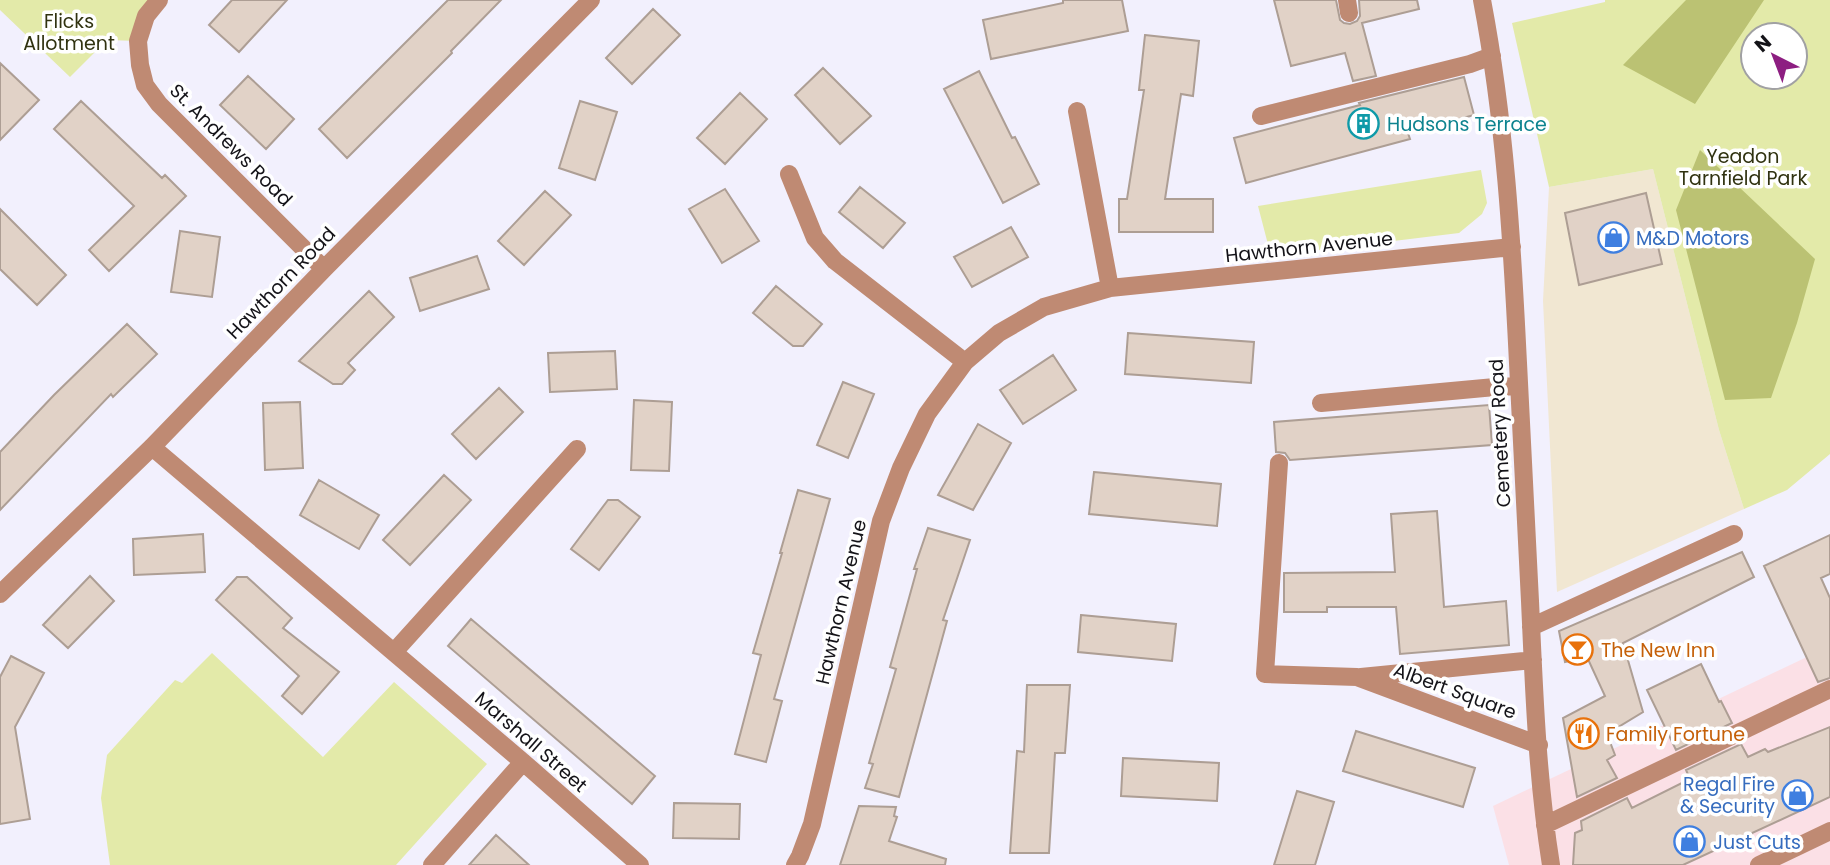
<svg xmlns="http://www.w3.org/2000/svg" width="1830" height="865" font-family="Poppins,sans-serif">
<rect width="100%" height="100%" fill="#f2f0fd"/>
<path fill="#fbe0e6" d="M1830,646v219h-321l-16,-59z"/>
<path fill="#f1e7d2" d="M1653,169l66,261 25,79 -187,83 -14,-291 6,-114z"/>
<path fill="#e3eaa9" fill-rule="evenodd" d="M0,0h159l-21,41 -31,-1 -37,37 -70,-67z
M1605,0h225v454l-43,36 -43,19 -25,-79 -66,-261 -104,18 -37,-164 93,-21zM1753,35h42v42h-42z
M1481,170l6,33 -5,11 -23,19 -188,23 -13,-50z
M212,653l111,104 71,-75 93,82 -91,101h-286l-9,-67 6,-43 68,-75 7,3z"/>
<path fill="#bbc273" d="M1686,0h78l-69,104 -72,-39z
M1700,150l115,109 -18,64 -26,75 -46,2 -49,-190z"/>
<path fill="#e1d2c7" stroke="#ad9e94" stroke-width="2" d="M232,0h55l-48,52 -30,-27z
M448,0h53l-50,51 1,2 -105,105 -28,-29z
M1063,0h59l6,31 -137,28 -8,-39 80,-17z
M1274,0h62l4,20 4,3 6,1 7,-3 3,-5 -1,-16h58l2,9 -57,14 14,53 -23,5 -8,-28 -54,13z
M653,9l27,26 -48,49 -26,-26z
M1145,35l54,6 -6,55 -12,-2 -16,105h48v33h-94v-33h8l17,-109h-5z
M0,63l39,37 -39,40z
M823,68l48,48 -31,28 -45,-49z
M979,71l33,67 3,-1 24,47 -36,19 -59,-114z
M248,76l46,43 -28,30 -46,-44z
M1464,77l10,38 -66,18 2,6 -164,44 -12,-45 126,-33 -1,-2z
M740,93l27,26 -42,45 -28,-26z
M81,101l81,77 3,-3 21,21 -77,75 -20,-21 45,-44 -80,-77z
M580,101l37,11 -22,68 -36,-12z
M860,187l45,36 -22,25 -44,-36z
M725,189l34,52 -37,22 -33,-54z
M545,191l26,24 -47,50 -26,-24z
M1646,193l16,71 -83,21 -14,-72z
M0,209l66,66 -29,30 -37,-36z
M1011,227l17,30 -56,30 -18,-30z
M180,231l40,6 -8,60 -41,-5z
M477,256l12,33 -69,22 -10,-33z
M776,286l46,38 -19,22h-10l-40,-33z
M369,291l25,26 -46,46 7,7 -13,14h-9l-34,-23z
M127,324l30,30 -44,43 -2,-3 -111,116v-58l54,-57z
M1128,333l126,9 -3,41 -126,-9z
M615,351l2,38 -67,3 -2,-39z
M1053,355l23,35 -53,34 -23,-34z
M843,382l31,12 -26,64 -31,-13z
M499,388l24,24 -47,47 -24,-25z
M634,400l38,2 -3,69 -38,-1z
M300,402l3,66 -38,2 -2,-67z
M1489,405l3,40 -202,15 -5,-7 -9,-1 -2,-30z
M978,424l33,19 -38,67 -35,-15z
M1094,472l127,12 -4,42 -128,-12z
M444,475l27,25 -61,65 -27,-25z
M319,480l60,35 -20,34 -59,-34z
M798,490l32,9 -56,200 8,2 -16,61 -31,-8 26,-99 -8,-2 29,-100h-2z
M608,500h10l22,17 -41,53 -28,-21z
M1437,511l7,96 62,-6 3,44 -109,9 -4,-47h-69v5h-43v-39l111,-1 -4,-58z
M928,528l42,12 -27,80 4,1 -48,176 -34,-9 8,-24 -4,-1 27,-94 -6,-2 27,-98h-3z
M203,534l2,38 -71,3 -1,-36z
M1830,535v39l-9,4 9,20v80l-12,4 -54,-116z
M1742,552l12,25 -131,66 20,69 -36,22 8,21 -8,5 10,18 -40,19 -14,-79 42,-22 -18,-39 -22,5 -6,-31z
M90,576l24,25 -46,47 -25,-23z
M237,577h10l45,41 -9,10 56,44 -37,42 -20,-18 17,-20 -83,-76z
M1081,615l95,9 -4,37 -94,-9z
M471,619l184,157 -23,28 -184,-158z
M11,656l33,17 -29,54 15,92 -30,5v-147z
M1701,664l18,38 2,-1 11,22 -56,27 -29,-60z
M1027,685h43l-5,68h-10l-6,100h-39l7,-102 7,1z
M1830,727v70l-147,68h-110l2,-32 7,-3 -1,-9 46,-23 5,10 58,-29 -4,-9 55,-26 7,13 17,-8 3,3z
M1356,731l119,37 -12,39 -120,-36z
M1123,758l96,5 -2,38 -96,-5z
M1297,791l37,11 -19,63h-41z
M674,803l66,1 -1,35 -66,-1z
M859,806l37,1 -2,9 3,1 -8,24 57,18 -1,6h-105z
M496,835l33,30h-60z"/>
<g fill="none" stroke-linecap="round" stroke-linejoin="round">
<path stroke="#bf8a73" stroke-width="18" d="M159,0l-13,16 -8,25 2,24 5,20 14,19 165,165
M1347,0l2,13
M1482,0c23,120 30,241 36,363 4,80 8,159 12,238 4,88 7,177 21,264
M1077,111l33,177
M1261,116l209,-52 22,-8
M789,174l26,64 20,23 130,101
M1321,403l174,-16 24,-1
M152,447l371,315 117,103
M1279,463l-14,211 92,3 182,68
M0,594l152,-147 172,-178 267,-269
M1531,627l203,-93
M394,652l183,-203
M1361,677l172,-17
M1545,825l285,-136
M432,865l91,-103
M795,865l5,-9 12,-32 69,-303 20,-53 26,-54 38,-52 34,-29 45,-26 66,-19 402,-41
M1759,865l71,-34"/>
</g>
<defs>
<symbol id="building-ring" viewBox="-11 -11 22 22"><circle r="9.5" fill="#fff" stroke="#0f9aa8" stroke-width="1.5"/><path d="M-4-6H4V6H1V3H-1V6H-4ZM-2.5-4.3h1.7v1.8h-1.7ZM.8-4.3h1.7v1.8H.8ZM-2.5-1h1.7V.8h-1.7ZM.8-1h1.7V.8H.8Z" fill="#0f9aa8"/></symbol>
<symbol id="shop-ring" viewBox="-11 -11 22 22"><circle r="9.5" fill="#fff" stroke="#3f7fe0" stroke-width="1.5"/><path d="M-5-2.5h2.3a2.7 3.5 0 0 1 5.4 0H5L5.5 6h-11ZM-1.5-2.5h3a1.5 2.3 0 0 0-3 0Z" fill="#3f7fe0"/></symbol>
<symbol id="bar-ring" viewBox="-11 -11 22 22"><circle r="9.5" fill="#fff" stroke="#e8710a" stroke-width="1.5"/><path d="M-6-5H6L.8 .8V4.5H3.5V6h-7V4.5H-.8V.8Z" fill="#e8710a"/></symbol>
<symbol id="restaurant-ring" viewBox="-11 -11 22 22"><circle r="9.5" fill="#fff" stroke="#e8710a" stroke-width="1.5"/><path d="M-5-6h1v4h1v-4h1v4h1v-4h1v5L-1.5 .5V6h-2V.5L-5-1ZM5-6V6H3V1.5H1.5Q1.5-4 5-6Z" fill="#e8710a"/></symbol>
</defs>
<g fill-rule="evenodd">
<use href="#building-ring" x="1346" y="106" width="35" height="35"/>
<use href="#shop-ring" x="1596" y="220" width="35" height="35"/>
<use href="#bar-ring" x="1560" y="632" width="35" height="35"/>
<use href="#restaurant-ring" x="1566" y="716" width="35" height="35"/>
<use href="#shop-ring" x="1780" y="778" width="35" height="35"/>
<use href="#shop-ring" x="1672" y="824" width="35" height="35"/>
</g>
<g text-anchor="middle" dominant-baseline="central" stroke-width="7" stroke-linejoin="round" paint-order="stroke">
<g font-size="19" fill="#303210" stroke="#fff">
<text x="69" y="21">Flicks<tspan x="69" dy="22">Allotment</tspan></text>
<text x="1743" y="156">Yeadon<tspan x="1743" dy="22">Tarnfield Park</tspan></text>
</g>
<g font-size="19" fill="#0d838f" stroke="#fff" text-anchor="start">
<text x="1387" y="124">Hudsons Terrace</text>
</g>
<g font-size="19" fill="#141318" stroke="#fff">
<text transform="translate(231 145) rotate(45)">St. Andrews Road</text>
<text transform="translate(1309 247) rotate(-6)">Hawthorn Avenue</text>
<text transform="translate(281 283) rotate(-46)">Hawthorn Road</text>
<text transform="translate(1500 433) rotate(-93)">Cemetery Road</text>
<text transform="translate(841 602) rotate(-77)">Hawthorn Avenue</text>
<text transform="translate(1455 691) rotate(20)">Albert Square</text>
<text transform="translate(531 742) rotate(41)">Marshall Street</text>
</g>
<g font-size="19" fill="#366cbe" stroke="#fff" text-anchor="start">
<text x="1636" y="238">M&amp;D Motors</text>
<text x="1775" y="784" text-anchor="end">Regal Fire<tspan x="1775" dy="22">&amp; Security</tspan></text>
<text x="1713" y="842">Just Cuts</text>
</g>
<g font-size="19" fill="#c56008" stroke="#fff" text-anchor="start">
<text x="1601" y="650">The New Inn</text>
<text x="1606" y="734">Family Fortune</text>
</g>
</g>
<g transform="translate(1774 56) rotate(318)"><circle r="33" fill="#ffffff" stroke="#a1a1a3" stroke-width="2"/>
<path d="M0-5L12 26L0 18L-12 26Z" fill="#8d1e81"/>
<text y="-10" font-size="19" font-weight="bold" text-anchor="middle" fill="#141318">N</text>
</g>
</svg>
